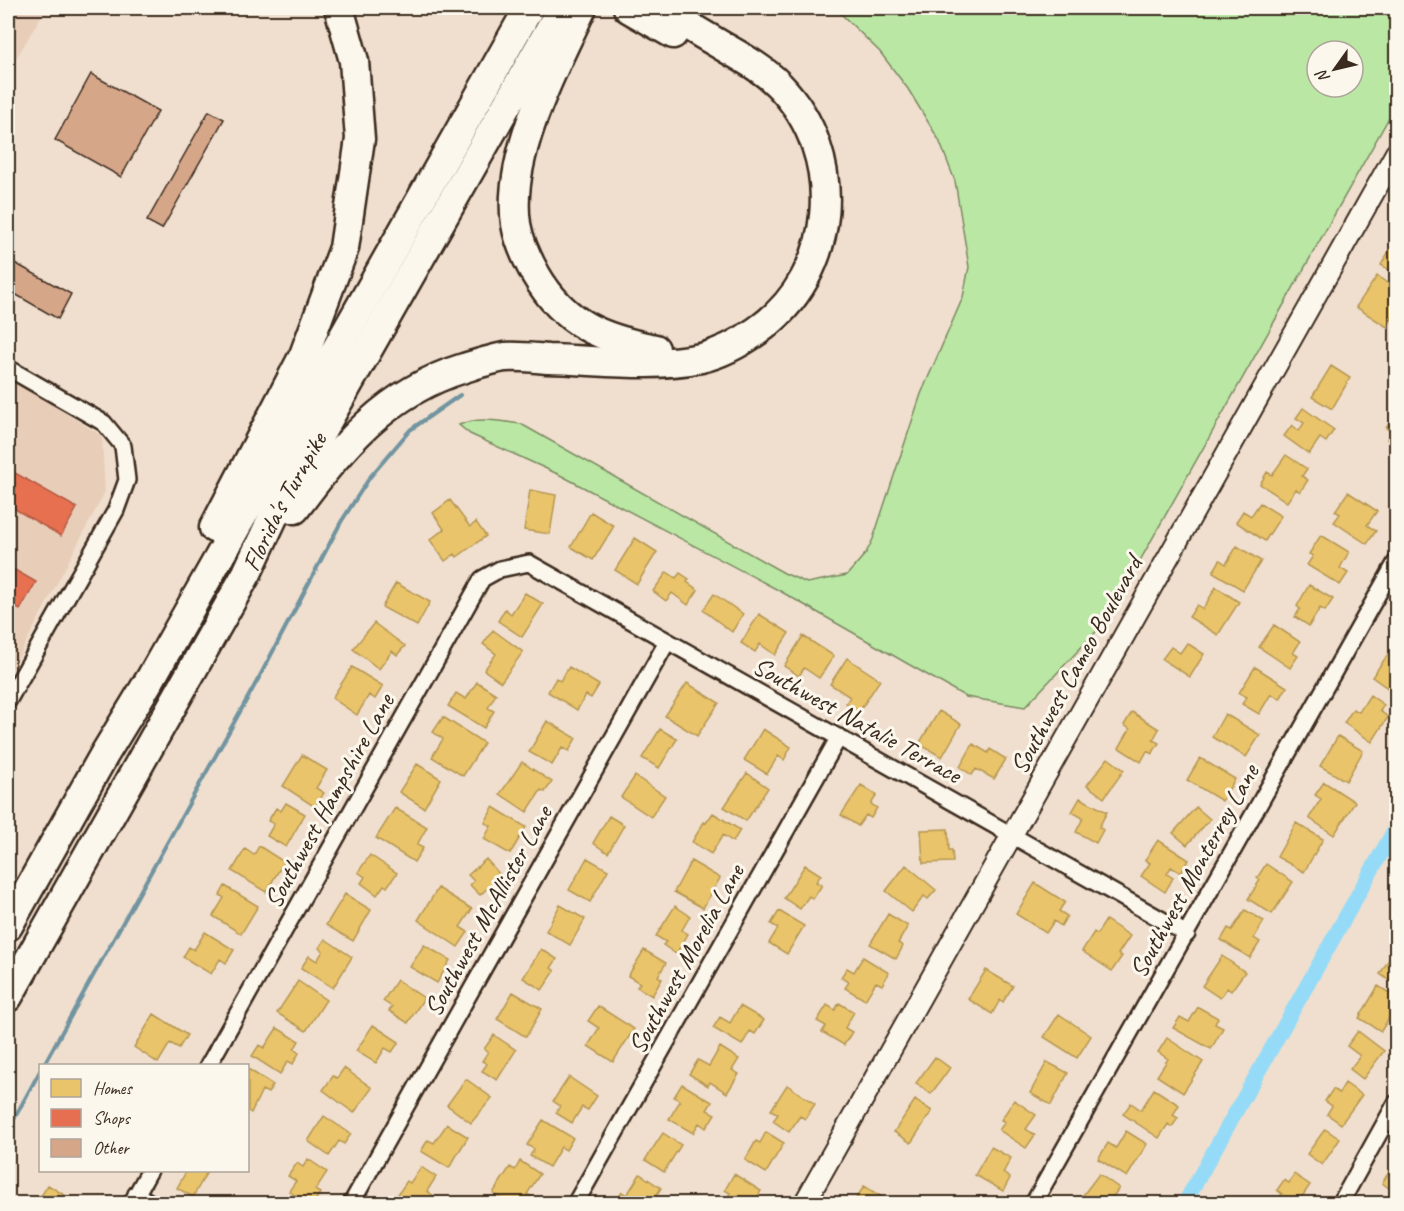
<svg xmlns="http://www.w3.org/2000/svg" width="1404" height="1211" font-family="Caveat,sans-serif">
<rect width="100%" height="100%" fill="#f0dfce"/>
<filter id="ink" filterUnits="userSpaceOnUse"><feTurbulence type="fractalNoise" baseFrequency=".0167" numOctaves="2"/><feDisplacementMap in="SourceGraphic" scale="12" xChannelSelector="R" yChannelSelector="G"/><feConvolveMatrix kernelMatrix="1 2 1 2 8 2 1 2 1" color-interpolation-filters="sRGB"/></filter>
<g filter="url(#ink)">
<path fill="#e8ceb9" d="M8,8h38l-38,64z
M8,377l94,59 3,56 -97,185z"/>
<path fill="#bae7a4" stroke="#7a8861" stroke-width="1.5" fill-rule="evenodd" d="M835,8h561v97l-290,516 -81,86 -59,-10 -186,-106 -218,-115 -92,-42 -11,-9c20,-9 40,-4 62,-1l263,149 23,10 40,-8 19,-22 7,-14 48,-145 42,-97 6,-30 -14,-86 -16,-41 -31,-51 -28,-37zM1317,51h36v36h-36z"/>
<path fill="#e9c46a" stroke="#b59653" stroke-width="1.5" d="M1396,239v35l-15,-9z
M1377,276l19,13v23l-9,15 -31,-20z
M1331,366l19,12 -18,31 -20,-12z
M1303,408l31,22 -8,12 -6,-4 -11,16 -25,-18 8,-11 7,6 5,-8 -8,-5z
M1392,419l4,3v24l-9,-7 5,-7 -6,-4z
M1286,455l21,14 -5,7 6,4 -8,12 -4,-3 -9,13 -27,-18 7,-12 5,3z
M530,490l26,5 -6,39 -26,-4z
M1348,492l29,19 -10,14 9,6 -9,13 -33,-22 6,-8 -5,-3z
M450,500l20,27 6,-5 10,14 -29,21 -2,-3 -10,7 -15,-21 14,-11 -11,-16z
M1260,503l21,13 -16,25 -29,-19 7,-11 8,5z
M591,512l23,14 -21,34 -22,-13z
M1321,535l28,17 -9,16 8,5 -8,12 -33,-20 6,-9 -4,-2z
M635,538l22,14 -20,32 -22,-14z
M1237,546l24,15 -18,29 -30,-18 7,-12 6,4z
M667,572l9,6 4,-5 9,6 -2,3 11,8 -10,15 -16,-12 -6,8 -13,-10z
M396,583l34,19 -13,24 -35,-19z
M1309,585l24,14 -8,12 -5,-3 -11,18 -14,-9 5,-8 -3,-3z
M1216,587l23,15 -21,33 -29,-18 8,-12 6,4z
M525,593l18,11 -21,33 -24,-16 7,-12 6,5z
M714,594l29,20 -11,18 -29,-22z
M759,614l30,19 -14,22 -15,-11 -5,8 -14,-9z
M374,623l31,23 -8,9 -5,-4 -13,18 -26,-20z
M1274,625l26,17 -7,11 5,3 -8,12 -31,-21z
M493,630l30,22 -22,30 -17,-12 12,-16 -13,-10z
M803,636l31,20 -15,22 -15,-10 -5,8 -15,-10z
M1187,643l17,11 -14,23 -28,-18 9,-12 9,6z
M1391,650l5,4v40l-24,-17z
M847,658l33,22 -21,32 -13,-9 4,-6 -20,-13z
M352,667l31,19 -8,13 -6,-4 -12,20 -25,-17z
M569,667l30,18 -8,13 -5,-3 -9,15 -29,-18 8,-14 4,3z
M1255,667l32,20 -7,12 -9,-5 -12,20 -17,-10 5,-7 -8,-4z
M477,682l19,12 -8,14 6,3 -10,17 -36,-22 8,-13 10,6z
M687,683l32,20 -22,33 -32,-20z
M1370,695l14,10 -4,6 8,6 -16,25 -28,-19 9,-14 6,3z
M939,711l22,13 -19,33 -23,-13z
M1132,712l27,17 -6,11 6,3 -7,11 -5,-3 -6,11 -22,-14 11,-19 -6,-4z
M1225,714l35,21 -14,22 -34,-20z
M443,717l41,26 -21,33 -31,-19 11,-18 -10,-7z
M547,721l29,17 -7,13 -7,-3 -10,17 -23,-13z
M660,729l17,10 -18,29 -17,-10z
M763,729l28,18 -7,13 -6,-4 -11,18 -23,-14z
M1338,736l25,15 -17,30 -26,-15z
M973,744l15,9 2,-4 16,10 -12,20 -18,-10 -4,6 -12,-8z
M302,755l25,15 -11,18 8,5 -9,14 -32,-21z
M1108,758l16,12 -20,28 -17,-13z
M1200,758l35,21 -13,22 -35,-21z
M522,762l30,20 -7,10 -4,-2 -14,22 -27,-18z
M417,764l24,15 -17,29 -25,-16z
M747,773l21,15 -22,33 -22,-14z
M635,776l30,20 -14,21 -30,-20z
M1324,782l31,20 -21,33 -25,-17 12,-19 -6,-4z
M861,785l16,10 -6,9 6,4 -6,10 -5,-3 -8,11 -17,-11z
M1080,798l27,14 -8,15 4,3 -7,13 -20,-11 7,-14 -11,-6z
M286,803l19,11 -19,33 -19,-11 7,-12 -6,-3 8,-13 5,3z
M493,807l33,20 -16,27 -26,-15 7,-13 -6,-3z
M1196,807l14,12 -23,26 -14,-12z
M395,808l32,19 -10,18 6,3 -9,14 -38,-24z
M713,813l27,17 -7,12 -10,-7 -12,19 -19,-12 12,-20 2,1z
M609,816l15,9 -16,28 -15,-10z
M1296,823l27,16 -19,33 -27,-15z
M948,829l1,21h3l1,12 -30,1 -2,-33z
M1158,840l31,20 -8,13 -10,-6 -4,7 6,4 -8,14 -24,-16 9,-13 -5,-3z
M259,846l25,16 -18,30 -34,-21 13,-22 9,6z
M370,855l27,18 -10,14 -3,-2 -7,10 -16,-12 4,-6 -7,-5z
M587,858l21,12 -18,32 -21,-12z
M486,859l15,17 -21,19 -10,-10 4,-4 -6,-6z
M691,861l29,17 -17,30 -29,-16z
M1266,864l27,18 -21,32 -24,-15 12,-19 -3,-2z
M805,865l16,10 -5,7 6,3 -9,14 -4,-3 -9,13 -16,-11z
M906,865l30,25 -8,9 -4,-3 -12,16 -26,-21z
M1035,883l30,19 -6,9 8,5 -6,10 -7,-5 -8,12 -30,-19z
M225,886l33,20 -17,28 -28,-18 11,-18 -4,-3z
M438,888l34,21 -12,18 8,5 -10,15 -40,-27z
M345,894l26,16 -18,31 -27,-16z
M560,905l25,14 -15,26 -24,-14z
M675,906l15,10 -8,14 6,4 -12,20 -13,-9 3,-3 -10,-6z
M1245,910l19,11 -10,17 6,4 -10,16 -29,-18 7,-12 4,2z
M779,911l25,15 -17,28 -18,-11 9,-15 -7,-4z
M888,914l20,12 -10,17 5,3 -7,13 -26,-15z
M1106,920l24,16 -12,18 4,2 -10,15 -30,-20 12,-19 3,2z
M205,932l29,18 -8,13 -6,-4 -9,15 -28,-17 6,-10 5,3z
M325,939l27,18 -19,31 -32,-20 8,-12 8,5 6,-10 -4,-3z
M424,945l26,15 -13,23 -27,-16z
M1396,948v37l-16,-11z
M541,949l16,10 -6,9 4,3 -13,19 -19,-12z
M644,950l22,13 -8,13 4,3 -10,17 -15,-9 3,-4 -12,-7z
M1222,956l23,16 -14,19 -4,-3 -7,10 -18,-12z
M863,957l26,16 -7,12 -6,-3 -11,18 -20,-12 4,-6 -8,-5 6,-9 7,4z
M986,970l27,16 -10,16 -3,-2 -8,14 -24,-15z
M397,980l27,18 -16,25 -19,-12 3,-4 -9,-6z
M298,981l28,19 -20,31 -29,-18z
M1378,986l18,11v21l-5,-3 -10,16 -22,-13z
M513,992l29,17 -16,28 -29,-18z
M839,1003l15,9 -9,16 7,4 -8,13 -22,-13 4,-6 -9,-5 10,-16 8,5z
M598,1006l36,23 -21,33 -25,-16 11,-18 -11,-7z
M740,1006l24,14 -9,14 -5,-3 -8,14 -29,-17 7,-11 10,6z
M1198,1007l20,11 -3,6 8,4 -12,21 -38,-21 7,-11 9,5z
M154,1014l33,21 -8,13 -9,-5 -12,20 -24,-16z
M1059,1014l32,22 -14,22 -33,-21z
M373,1025l26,17 -7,10 -7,-4 -9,15 -20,-12z
M277,1028l22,13 -5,8 5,4 -6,11 -5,-3 -8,13 -28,-18 7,-11 5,3z
M1358,1031l26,20 -21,28 -13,-10 10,-13 -13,-10z
M494,1035l22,15 -19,30 -15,-9 5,-7 -5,-3 6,-9 -4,-3z
M1167,1038l36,24 -20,31 -26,-17 11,-17 -10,-7z
M720,1047l19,12 -7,11 7,4 -12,19 -17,-11 -2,4 -19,-12 9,-14 11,6z
M935,1057l15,11 -19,26 -15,-11z
M1047,1062l21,11 -17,32 -21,-12z
M344,1068l28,20 -18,25 -31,-23 10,-14 4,2z
M248,1069l25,16 -5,8 -6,-3 -11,23 -3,-2z
M569,1077l28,19 -9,14 -6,-3 -10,16 -16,-10 4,-7 -7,-5z
M466,1079l26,19 -21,25 -24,-18z
M1345,1083l17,12 -21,29 -14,-10 5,-8 -7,-5 8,-12 6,4z
M682,1084l30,18 -5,8 8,4 -9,14 -7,-5 -6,10 -24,-14 11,-18 -6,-4z
M787,1085l28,19 -10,15 -5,-3 -11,16 -16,-11 5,-7 -7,-4z
M1154,1089l25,16 -6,10 5,3 -6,9 -4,-3 -9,14 -36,-24 8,-11 10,7z
M915,1100l17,11 -21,32 -17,-11z
M1014,1100l22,15 -10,14 9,6 -9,13 -27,-18 6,-8 -4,-2z
M324,1116l27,18 -7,10 -5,-3 -10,15 -21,-15z
M543,1120l30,18 -7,12 -5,-3 -12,20 -19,-11 4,-7 -7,-4z
M447,1124l21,13 -19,31 -28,-17 7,-11 6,3z
M1325,1129l15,10 -18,26 -15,-11z
M1126,1131l21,13 -20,33 -29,-18 10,-16 8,5z
M766,1132l18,11 -18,30 -21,-13 11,-19 4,2z
M663,1133l18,12 -17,27 -19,-12z
M991,1147l20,11 -8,15 7,5 -7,13 -28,-16z
M308,1159l19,13 -12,18 5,3 -7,11h-6l-18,-13 7,-10 -8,-5 9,-13 6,4z
M520,1161l20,13 -13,20 13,8 -2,2h-29l-16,-11 17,-26 5,3z
M1396,1161v32l-14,-10z
M421,1167l15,10 -9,14 10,7 -4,6h-21l-14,-10 9,-13 3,2z
M187,1170h21l-15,27 -16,-9z
M640,1174l21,14 -5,8 6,4 -2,4h-45l7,-12 5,3z
M734,1174l27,17 -8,13h-29l6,-11 -5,-3z
M1099,1174l20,14 -9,13 3,3 -36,-1z
M1294,1174l16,11 -13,19h-14l-5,-4 4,-6 -5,-4 7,-10 5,3z
M48,1185l31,19h-33l-7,-5z
M864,1186l23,14 -2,4h-32z
M979,1196l8,8h-14z"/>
<path fill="#e76f51" stroke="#b35a42" stroke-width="1.5" d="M8,469l69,39 -16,28 -53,-31z
M8,566l28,16 -16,28 -12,-7z"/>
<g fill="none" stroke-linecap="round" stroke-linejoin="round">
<path stroke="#7194a0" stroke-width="4" d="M43,1066l218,-392 80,-152 29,-45 40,-47 50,-35
M8,1130l32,-59"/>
<path stroke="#95dbf7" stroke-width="15" d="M1184,1204l212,-377"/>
</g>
<path fill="#d6a689" stroke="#3b2a1e" stroke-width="1.5" d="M91,74l67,37 -37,66 -66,-37z
M209,111l15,8 -62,110 -15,-8z
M11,261l60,33 -13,25 -50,-29v-23z"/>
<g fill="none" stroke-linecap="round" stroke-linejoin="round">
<defs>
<path id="minor" d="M8,368l96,55 19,23 4,34 -11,30 -108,191
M208,1066l274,-487 18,-10 29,-6 658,371
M136,1194l16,10
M131,1204l19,-34
M351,1204l316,-562
M575,1204l264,-467
M1033,1204l363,-642
M1340,1204l56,-101"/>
<path id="tertiary" d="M804,1204l592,-1051"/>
<g id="motorway">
<path d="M582,8c-28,59 -76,148 -66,216 3,18 11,35 20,51 29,50 66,63 119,74"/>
<path d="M628,8l45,26"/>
<path d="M295,509c47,-63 91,-117 169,-141 13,-4 28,-9 41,-11 14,-1 30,1 43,2 50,1 104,9 153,-1 21,-5 39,-15 56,-27 81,-56 91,-175 22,-246 -16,-16 -36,-27 -55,-38 -22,-13 -44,-26 -66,-39"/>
<path d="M214,528l90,-173 40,-107 16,-109 -6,-78 -15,-53"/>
<path d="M8,926l96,-171 48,-79 377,-668"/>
<path id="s1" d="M8,997l239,-424 29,-62 286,-503"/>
</g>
</defs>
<use href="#minor" stroke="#3b2a1e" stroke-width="20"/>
<use href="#tertiary" stroke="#3b2a1e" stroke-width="24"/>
<use href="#motorway" stroke="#3b2a1e" stroke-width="33"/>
<use href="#minor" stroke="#fbf7ec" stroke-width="15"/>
<use href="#tertiary" stroke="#fbf7ec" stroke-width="20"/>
<use href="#motorway" stroke="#fbf7ec" stroke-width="28"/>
</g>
</g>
<g text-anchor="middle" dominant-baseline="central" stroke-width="6" stroke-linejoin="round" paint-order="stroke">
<g font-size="26" fill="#3b2a1e" stroke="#fbf7ec">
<text stroke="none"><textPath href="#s1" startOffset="567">Florida's Turnpike</textPath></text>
<text transform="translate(1076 665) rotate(-61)">Southwest Cameo Boulevard</text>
<text transform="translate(857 720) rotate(29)">Southwest Natalie Terrace</text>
<text transform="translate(329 801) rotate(-61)">Southwest Hampshire Lane</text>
<text transform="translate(1194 871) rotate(-61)">Southwest Monterrey Lane</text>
<text transform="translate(488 911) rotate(-61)">Southwest McAllister Lane</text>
<text transform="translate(686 959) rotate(-61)">Southwest Morelia Lane</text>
</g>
</g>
<rect width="1404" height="1211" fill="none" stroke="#fbf7ec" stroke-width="30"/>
<rect x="15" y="15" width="1374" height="1181" fill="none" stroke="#3b2a1e" stroke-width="2" filter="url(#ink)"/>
<rect x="39" y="1064" width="210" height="108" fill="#fbf7ec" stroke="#aea59a" stroke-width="1.5"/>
<rect x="51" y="1079" width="30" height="18" fill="#e9c46a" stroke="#aea59a" stroke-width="1.5"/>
<text x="93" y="1094" font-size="18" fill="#3b2a1e">Homes</text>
<rect x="51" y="1109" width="30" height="18" fill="#e76f51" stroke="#aea59a" stroke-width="1.5"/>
<text x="93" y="1124" font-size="18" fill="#3b2a1e">Shops</text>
<rect x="51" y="1139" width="30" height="18" fill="#d6a689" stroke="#aea59a" stroke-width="1.5"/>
<text x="93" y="1154" font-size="18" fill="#3b2a1e">Other</text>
<g transform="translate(1335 69) rotate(236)"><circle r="28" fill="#fbf7ec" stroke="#aea59a" stroke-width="1.5"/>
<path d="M0-4.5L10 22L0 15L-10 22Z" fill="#3b2a1e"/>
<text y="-9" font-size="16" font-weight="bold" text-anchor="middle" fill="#3b2a1e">N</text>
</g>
</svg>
